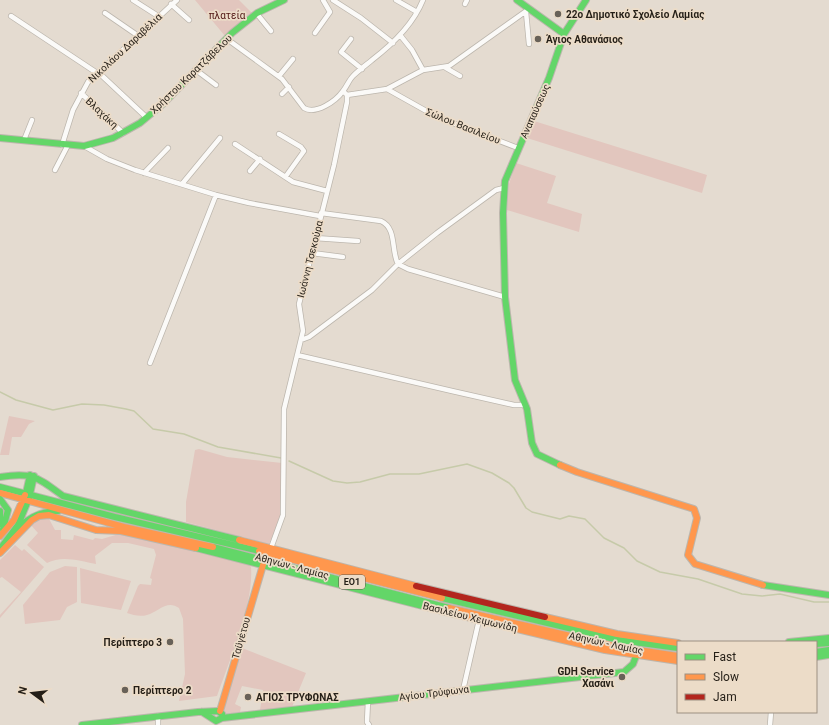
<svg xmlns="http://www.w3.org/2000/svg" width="829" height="725" font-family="Roboto,sans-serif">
<rect width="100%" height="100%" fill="#e4dbd0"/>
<path fill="#e2c6be" d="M195,0h44l13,13 -27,23z
M534,121l173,54 -5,18 -175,-55z
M516,163l40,13 -9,27 35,11 -3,18 -72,-22 2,-26z
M9,416l26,5 -6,3 -8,13h-9l-3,18h-9z
M199,449l28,8 55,6v51l-13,30 -83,-22v-20l9,-52z
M42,517h6l7,13h6v9l12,1 1,-5 19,5 2,-2 7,1 17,-5 128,29 4,4c3,37 -22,94 -34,129l-38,5 6,-27 -2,-55 -4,-11c-12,-9 -21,4 -32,7 -7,2 -14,0 -20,-2l11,-27 2,-2 11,1 1,-6 -2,-1 6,-23 -2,-6 -26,-6h-16l-17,13 1,8c-16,-3 -34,-9 -49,-1l-20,-18 11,-12 -8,-9z
M15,545l7,6 2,-2 20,18 -44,51v-3l21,-23 -19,-15 -2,1v-18z
M65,566l12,1v35l-10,5 -7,13 -35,4 -2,-19 27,-33z
M80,568l51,13 -10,29 -40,-7z
M242,648l64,25 -14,34 -32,3 3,-20 -21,-4 -7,18 6,3 -1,5 -15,2 -1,-6z"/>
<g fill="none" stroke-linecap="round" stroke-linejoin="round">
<path stroke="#c6caa9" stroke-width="1.5" d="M0,392l16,8 37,10 29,-6 22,1 22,4 8,2 19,18 31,5 34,13 63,11
M289,461l44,20 14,2 13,-1 30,-8h29l48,-10 25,9 17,10 5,5 12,20 6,4 28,7 9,-3 16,3 19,19 20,10 13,13 23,11 38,7 44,15 20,2 18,-2 34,8h15"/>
<defs>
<path id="street" d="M133,0l25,16
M333,0l28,18 32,25
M396,0l21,12
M171,4l18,16
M465,4l2,-4
M526,12l3,32
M105,13l32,22
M257,14l14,17
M11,16l86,57
M315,33l15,-21 -7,-12
M400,35l12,15 11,20
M227,39l55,40 22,29c12,7 32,-7 39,-17 4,-5 6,-11 10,-15 6,-6 13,-11 19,-16 21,-16 41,-35 51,-60
M351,39l-10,13 21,17
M446,68l14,8
M196,70l20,15
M98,72l48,45
M279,76l14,-17
M387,89l50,28 81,31
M81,93l42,40
M282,94l7,-7
M347,95l40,-6 36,-19 26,-4 80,-57
M279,134l22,13 3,4 -18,25
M24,140l8,-20
M235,144l58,38 34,9
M62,145l11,-35 15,-28 89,-82
M84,146l23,13 28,11 81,25 33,8 71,13
M55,170l13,-25
M250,171l10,-12
M144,173l24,-25
M182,184l38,-46
M321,213l60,8c16,7 10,30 17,43l10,5 97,28
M315,238l43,3
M312,253l31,4
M301,340l8,-3 63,-47 26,-26 39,-31 59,-43 8,-2
M297,355l155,36 62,14h11
M150,363l66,-168
M271,548l12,-33 1,-106 19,-78 -4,-27 35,-139 13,-63v-7l-4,-4
M463,690l16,-70
M368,701l-1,21 2,3
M158,716v9
M770,725l1,-13"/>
<path id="fast" d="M517,0l47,34
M0,138l84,8 29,-8 27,-15 24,-20 68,-70 25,-20 27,-13
M560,465l-23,-11 -5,-11 -5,-34 -12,-29 -10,-83 -2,-84 2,-32 44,-103 15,-44 22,-34
M0,477c33,-5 37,0 63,19l176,44
M0,487l115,30 144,34
M26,493l4,-18
M30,494l4,-18
M0,499l8,11 -5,19
M0,511v13
M12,534c14,-14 26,-23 46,-23
M213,547l236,61
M196,548l246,63
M0,549l18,-24 12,-29
M763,585l66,10
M442,598l177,42 59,8
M789,642l40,-4
M816,644l13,-1
M816,652l13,-2
M816,657l13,-2
M202,712l14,9 6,-3
M222,718l402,-46 9,-8 3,-8
M82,725l116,-13 20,-1 4,3"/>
<path id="slow" d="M560,465l17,7 117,37 3,9 -9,37 7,9 68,21
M0,493l124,34 89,20
M0,536l14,-16 11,-25
M239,540l177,46
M259,551l183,47
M0,553l32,-33 7,-4 10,-1 47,15 25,1 75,17
M449,608l169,39 60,9
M442,611l163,39 73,11
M545,617l72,17 61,9
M220,711l43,-146"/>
<path id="jam" d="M416,586l129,31"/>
</defs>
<use href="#street" stroke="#bcb6ad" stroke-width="6"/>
<use href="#fast" stroke="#bcb6ad" stroke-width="8"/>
<use href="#slow" stroke="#bcb6ad" stroke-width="8"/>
<use href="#jam" stroke="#bcb6ad" stroke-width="8"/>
<use href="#street" stroke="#fbfaf8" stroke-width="4.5"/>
<use href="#fast" stroke="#63d668" stroke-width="6"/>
<use href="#slow" stroke="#ff974d" stroke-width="6"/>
<use href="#jam" stroke="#b3261e" stroke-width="6"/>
</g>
<g fill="#686158" stroke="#ecdcc8" stroke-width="1.5">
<circle cx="558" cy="14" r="4"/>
<circle cx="538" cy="39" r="4"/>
<circle cx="170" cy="642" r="4"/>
<circle cx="622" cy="677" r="4"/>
<circle cx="125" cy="690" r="4"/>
<circle cx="248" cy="697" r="4"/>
</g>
<g text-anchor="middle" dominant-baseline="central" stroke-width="3.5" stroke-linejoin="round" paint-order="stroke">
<rect fill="#ecdcc8" stroke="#61584c" stroke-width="1" x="339" y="575" width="26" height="14" rx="3"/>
<g font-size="9" font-weight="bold" fill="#251f17">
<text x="352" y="582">ΕΟ1</text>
</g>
<g font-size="10" font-weight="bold" fill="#251f17" stroke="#ecdcc8" text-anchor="start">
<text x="566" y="14">22ο Δημοτικό Σχολείο Λαμίας</text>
<text x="546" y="39">Άγιος Αθανάσιος</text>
<text x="162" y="642" text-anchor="end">Περίπτερο 3</text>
<text x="614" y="671" text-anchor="end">GDH Service<tspan x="614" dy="12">Χασάνι</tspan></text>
<text x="133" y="690">Περίπτερο 2</text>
<text x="256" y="697">ΑΓΙΟΣ ΤΡΥΦΩΝΑΣ</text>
</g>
<g font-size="10" fill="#4f1412" stroke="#ecdcc8">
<text x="227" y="15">πλατεία</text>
</g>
<g font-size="10" fill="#251f17" stroke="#ecdcc8">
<text transform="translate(125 48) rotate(-43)">Νικολάου Δαραβέλια</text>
<text transform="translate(191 74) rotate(-44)">Χρήστου Καρατζάβελου</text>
<text transform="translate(535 111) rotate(-66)">Αναπαύσεως</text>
<text transform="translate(102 113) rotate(43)">Βλαχάκη</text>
<text transform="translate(463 126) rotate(22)">Σώλου Βασιλείου</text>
<text transform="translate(310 259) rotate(-76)">Ιωάννη Τσεκούρα</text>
<text transform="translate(292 566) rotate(15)">Αθηνών - Λαμίας</text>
<text transform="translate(470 617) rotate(14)">Βασιλείου Χειμωνίδη</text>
<text transform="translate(241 638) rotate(-74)">Ταϋγέτου</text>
<text transform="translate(606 643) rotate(12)">Αθηνών - Λαμίας</text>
<text transform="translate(434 693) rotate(-7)">Αγίου Τρύφωνα</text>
</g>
</g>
<rect x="677" y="641" width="140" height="72" fill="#ecdcc8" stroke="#9c9081"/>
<rect x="685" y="654" width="20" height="6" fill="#63d668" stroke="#9c9081"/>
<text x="713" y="661" font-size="12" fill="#251f17">Fast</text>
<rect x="685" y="674" width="20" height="6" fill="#ff974d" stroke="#9c9081"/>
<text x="713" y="681" font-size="12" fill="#251f17">Slow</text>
<rect x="685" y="694" width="20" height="6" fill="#b3261e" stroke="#9c9081"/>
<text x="713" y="701" font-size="12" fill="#251f17">Jam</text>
<g transform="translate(32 693) rotate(285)" stroke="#ecdcc8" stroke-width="3" paint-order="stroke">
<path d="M0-3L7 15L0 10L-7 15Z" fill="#251f17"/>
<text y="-6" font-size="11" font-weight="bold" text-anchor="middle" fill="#251f17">N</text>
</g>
</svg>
